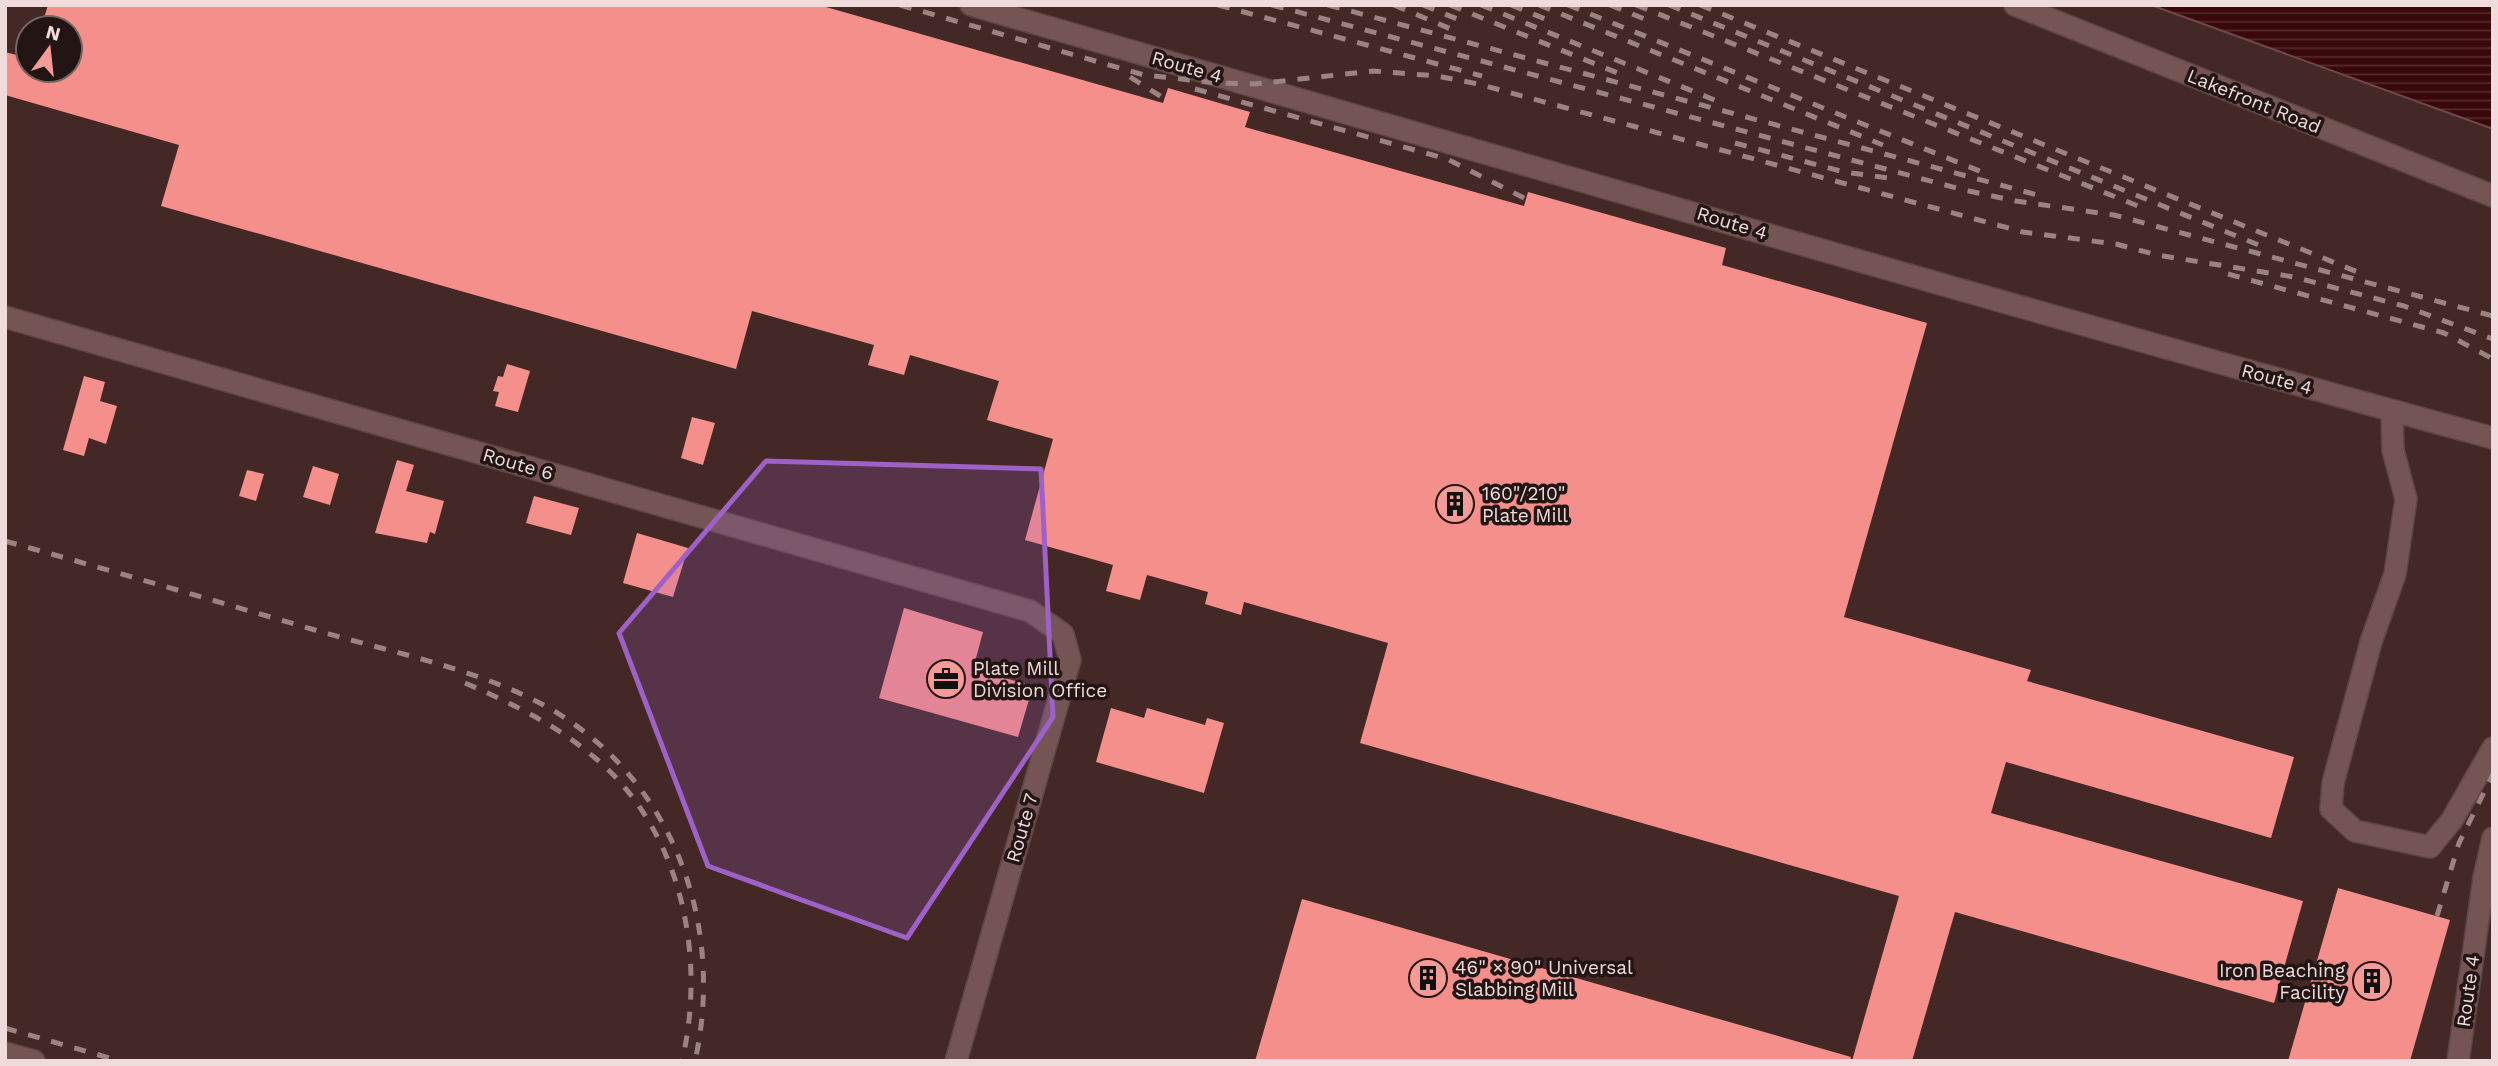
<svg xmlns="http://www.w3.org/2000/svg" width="2498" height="1066" font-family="'Work Sans',sans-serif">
<defs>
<pattern id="water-rules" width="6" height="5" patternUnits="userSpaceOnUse" patternTransform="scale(1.75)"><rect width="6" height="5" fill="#38080a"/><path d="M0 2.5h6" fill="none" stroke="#552b2d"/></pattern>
</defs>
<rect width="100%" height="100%" fill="#442826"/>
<path fill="url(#water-rules)" stroke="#6f4848" stroke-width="2" d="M2151,5h342v124z"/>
<path fill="#f58f8b" d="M48,5h771l344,98 5,-15 82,24 -5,15 279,79 4,-14 198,56 -4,17 205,58 -83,294 187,53 -4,11 267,76 -23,81 -265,-76 -15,51 312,88 -29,102 -319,-91 -43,149h-60l47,-165 -539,-153 28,-100 -144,-41 -3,13 -36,-11 3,-12 -61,-17 -7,25 -34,-9 7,-26 -88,-25 28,-101 -66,-19 12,-39 -89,-26 -6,20 -36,-10 6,-20 -122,-34 -16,58 -575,-163 18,-61 -174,-50v-43l23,6v12h42v-42h-29z
M507,364l23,7 -12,41 -23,-6 4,-14 -6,-1 5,-15 5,1z
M84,376l21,6 -5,19 17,5 -11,38 -17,-6 -5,18 -21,-6z
M692,417l23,6 -12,42 -22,-7z
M397,460l17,5 -8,26 38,10 -9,33 -5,-2 -3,11 -52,-10z
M313,466l26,8 -9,31 -27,-8z
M247,470l17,4 -8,27 -17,-5z
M534,496l45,12 -8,27 -45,-12z
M637,533l51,15 -15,49 -50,-14z
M904,608l79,24 -8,30 7,2 -2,7 53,15 -15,51 -139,-39z
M1111,708l33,10 3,-10 58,17 2,-7 17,5 -20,70 -108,-31z
M2338,888l112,32 -40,141h-122z
M1302,899l549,158 -1,4h-595z"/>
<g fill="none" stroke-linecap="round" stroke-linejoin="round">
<defs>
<path id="minor" d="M971,5c507,145 1013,295 1522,433
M2015,5l478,191
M5,317l1025,294 33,23 7,26 -114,401
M2392,411l1,39 13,49 -11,75 -24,68 -38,141 -2,26 24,22 75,16 22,-27 41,-72
M5,1053l29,8
M2458,1061l26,-183 9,-40"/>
</defs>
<use href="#minor" stroke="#5c4544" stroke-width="24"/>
<use href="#minor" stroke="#755553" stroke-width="21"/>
<path stroke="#9b8381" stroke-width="5" stroke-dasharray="12 12" stroke-linecap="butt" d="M900,5l244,70 75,8 36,1 118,-13 64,5 41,8 545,148 93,12 41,11 137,22 110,29 89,33
M1218,5l264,71
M1272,5l692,185 52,11 98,14 379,101
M1328,5l717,192
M1394,5l64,27
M1423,5l39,16
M1450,5l175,71
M1481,5l236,96
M1511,5l39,16
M1539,5l344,140
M1568,5l414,167
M1610,5l37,15
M1636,5l512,205
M1669,5l597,243
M1700,5l665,270
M1130,77l35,22
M1195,89l252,70 79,40
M1735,143l109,29 45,6
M2228,274l216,59 49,26
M5,541c104,29 207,59 310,89 72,21 149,36 217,69 136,67 195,219 163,362
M465,683c46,20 90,41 129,74 87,72 113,198 88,304
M2437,916l22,-73 34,-69
M5,1028l115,33"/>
</g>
<path fill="#9e61c7" fill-opacity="0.2" stroke="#9e61c7" stroke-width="5" stroke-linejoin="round" d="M766,461l275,8 12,248 -146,221 -199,-72 -89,-233z"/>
<defs>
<symbol id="building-disc" viewBox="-11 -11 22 22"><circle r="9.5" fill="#f59b97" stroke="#221514"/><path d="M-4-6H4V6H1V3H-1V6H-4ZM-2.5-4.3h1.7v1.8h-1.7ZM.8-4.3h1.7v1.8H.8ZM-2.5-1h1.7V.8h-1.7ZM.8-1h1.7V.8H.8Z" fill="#111"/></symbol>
<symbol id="office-disc" viewBox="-11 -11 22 22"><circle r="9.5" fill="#f59b97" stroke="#221514"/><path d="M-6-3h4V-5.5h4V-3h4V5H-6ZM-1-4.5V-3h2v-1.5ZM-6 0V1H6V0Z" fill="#111"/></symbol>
</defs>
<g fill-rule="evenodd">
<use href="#building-disc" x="1433" y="482" width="44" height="44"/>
<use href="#office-disc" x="924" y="657" width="44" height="44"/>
<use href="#building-disc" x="1406" y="956" width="44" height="44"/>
<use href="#building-disc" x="2350" y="959" width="44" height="44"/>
</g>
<g text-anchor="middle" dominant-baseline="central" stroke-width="7" stroke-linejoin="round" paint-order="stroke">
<g font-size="19" fill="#efdcda" stroke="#221514">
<text transform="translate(1187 67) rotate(16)">Route 4</text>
<text transform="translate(2254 101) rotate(22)">Lakefront Road</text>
<text transform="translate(1732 223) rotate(17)">Route 4</text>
<text transform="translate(2277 379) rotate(15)">Route 4</text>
<text transform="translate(518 464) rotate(16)">Route 6</text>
<text transform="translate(1022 828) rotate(-74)">Route 7</text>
<text transform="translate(2468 991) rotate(-82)">Route 4</text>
</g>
<g font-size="19" fill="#efdcda" stroke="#221514" text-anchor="start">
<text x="1482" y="493">160"/210"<tspan x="1482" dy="22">Plate Mill</tspan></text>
<text x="973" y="668">Plate Mill<tspan x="973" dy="22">Division Office</tspan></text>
<text x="1455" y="967">46" × 90" Universal<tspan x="1455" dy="22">Slabbing Mill</tspan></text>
<text x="2345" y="970" text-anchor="end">Iron Beaching<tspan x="2345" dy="22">Facility</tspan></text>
</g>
</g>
<rect width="2498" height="1066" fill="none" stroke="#efdcda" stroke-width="14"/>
<g transform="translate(49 49) rotate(15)"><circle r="33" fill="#221514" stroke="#746563" stroke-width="2"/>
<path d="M0-5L12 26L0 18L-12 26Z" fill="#f59b97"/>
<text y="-10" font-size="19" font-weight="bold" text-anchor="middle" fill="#efdcda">N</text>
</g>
</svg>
